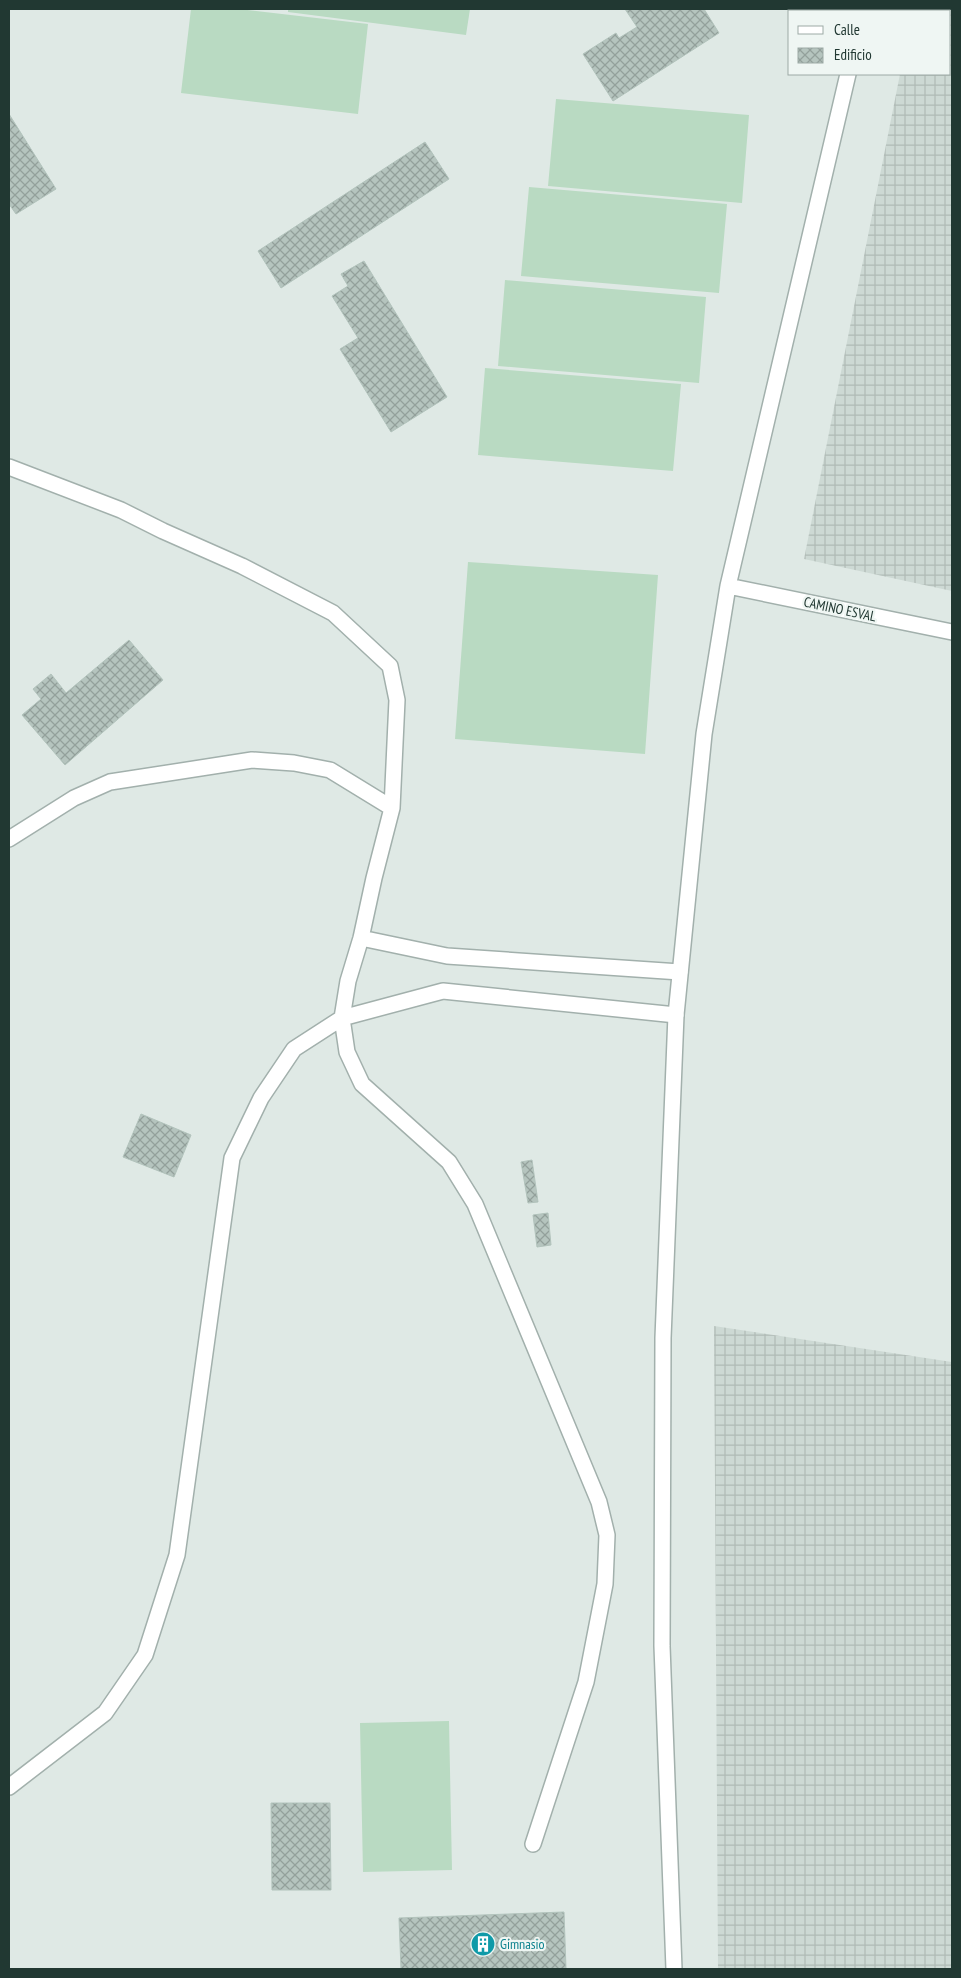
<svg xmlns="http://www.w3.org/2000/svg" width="961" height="1978" font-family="'PT Sans Narrow',sans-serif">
<defs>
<pattern id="industrial-grid" width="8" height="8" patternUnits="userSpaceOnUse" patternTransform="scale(1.25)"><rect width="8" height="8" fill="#cdd9d4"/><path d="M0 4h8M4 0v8" fill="none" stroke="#b0bbb6"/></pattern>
<pattern id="building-cross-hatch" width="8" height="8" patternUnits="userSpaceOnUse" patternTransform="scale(1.25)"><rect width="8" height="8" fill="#b5c4be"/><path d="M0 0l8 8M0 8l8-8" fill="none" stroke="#93a09b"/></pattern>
</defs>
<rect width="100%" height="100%" fill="#dfe9e5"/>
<path fill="url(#industrial-grid)" d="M913,9h39v582l-148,-32 96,-485h50v-63h-38z
M714,1326l238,36v607h-234z"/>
<path fill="#b9dac2" d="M191,9h48l129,15 -10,90 -177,-21z
M288,9h182l-4,26 -178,-23z
M556,99l193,16 -7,88 -194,-17z
M529,187l198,17 -8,89 -198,-17z
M505,280l201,17 -7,86 -201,-17z
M485,368l196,16 -8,87 -195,-16z
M468,562l190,13 -13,179 -190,-15z
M449,1721l3,149 -89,2 -3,-149z"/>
<path fill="url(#building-cross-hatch)" stroke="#b2c3bc" d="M625,9h79l15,24 -106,68 -30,-47 33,-21 3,5 18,-11z
M9,114l47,75 -40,25 -7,-10z
M425,142l24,37 -168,109 -23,-37z
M364,261l83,136 -56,35 -51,-83 18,-11 -26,-42 16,-10 -7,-12z
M129,640l34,40 -98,85 -43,-50 19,-16 -8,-10 18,-15 15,19z
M141,1114l50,21 -17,42 -51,-20z
M532,1160l6,42 -10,1 -7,-41z
M548,1213l3,32 -14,2 -4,-32z
M271,1803h59l1,87h-59z
M564,1912l2,57h-165l-2,-51z"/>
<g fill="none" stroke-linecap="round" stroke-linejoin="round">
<defs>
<path id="lane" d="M9,467l112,43 42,21 79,35 91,47 57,53 7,34 -5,108 -18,70 -13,60 -13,43 -6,37 5,34 15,32 87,78 26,42 124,298 8,33 -2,49 -19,98 -53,162
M9,839l65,-41 36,-16 142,-22 42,3 36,7 62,38
M361,938l86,18 233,16
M9,1787l96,-74 40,-58 32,-100 55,-397 29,-60 33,-49 48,-31 101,-27 233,24"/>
<path id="street" d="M862,11l1,-2
M728,586l224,46
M674,1969l-12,-323 1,-308 13,-323 28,-281 24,-148 120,-512"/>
</defs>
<use href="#lane" stroke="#a2b0ac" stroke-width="18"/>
<use href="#street" stroke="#a2b0ac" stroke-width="18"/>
<use href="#lane" stroke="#fff" stroke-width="15"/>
<use href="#street" stroke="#fff" stroke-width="15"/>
</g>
<defs>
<symbol id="building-disc" viewBox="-11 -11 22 22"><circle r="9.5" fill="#0f9aa8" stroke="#eff6f3"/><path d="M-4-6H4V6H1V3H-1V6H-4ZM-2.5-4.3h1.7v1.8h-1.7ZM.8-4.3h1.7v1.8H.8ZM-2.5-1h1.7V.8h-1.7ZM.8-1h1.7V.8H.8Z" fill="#fff"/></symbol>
</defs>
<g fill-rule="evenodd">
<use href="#building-disc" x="469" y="1930" width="28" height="28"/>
</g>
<g text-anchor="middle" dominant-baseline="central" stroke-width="4.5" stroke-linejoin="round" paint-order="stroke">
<g font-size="14" fill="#213832" stroke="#eff6f3">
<text transform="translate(840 609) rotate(12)">CAMINO ESVAL</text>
</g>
<g font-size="14" fill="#0d838f" stroke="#eff6f3" text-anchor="start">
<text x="500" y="1944">Gimnasio</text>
</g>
</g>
<rect width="961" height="1978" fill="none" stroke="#213832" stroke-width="20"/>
<rect x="788" y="10" width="162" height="65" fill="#eff6f3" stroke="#9daaa6"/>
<rect x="798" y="26" width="25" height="8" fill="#ffffff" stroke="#9daaa6"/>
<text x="834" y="35" font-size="15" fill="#213832">Calle</text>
<rect x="798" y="48" width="25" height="15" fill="url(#building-cross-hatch)" stroke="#9daaa6"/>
<text x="834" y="60" font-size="15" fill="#213832">Edificio</text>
</svg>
